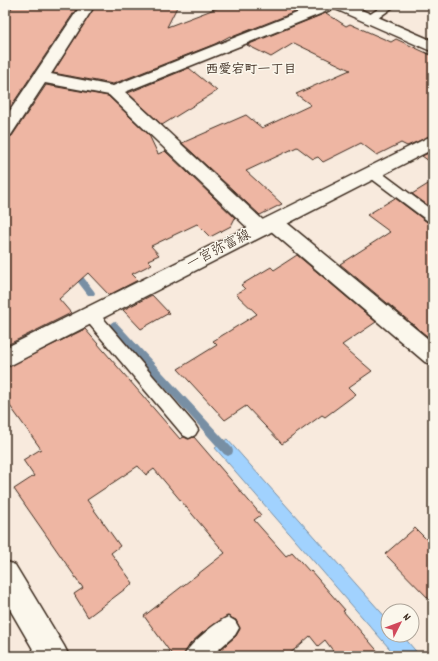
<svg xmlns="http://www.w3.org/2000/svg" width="438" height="661" font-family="Dekko,'Klee One',sans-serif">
<rect width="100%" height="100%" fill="#f8eadd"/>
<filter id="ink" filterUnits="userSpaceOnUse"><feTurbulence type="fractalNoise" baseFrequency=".025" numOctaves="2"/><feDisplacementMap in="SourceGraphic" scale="8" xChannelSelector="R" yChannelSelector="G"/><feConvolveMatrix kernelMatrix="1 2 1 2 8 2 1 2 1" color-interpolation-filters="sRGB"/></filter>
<g filter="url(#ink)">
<path fill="#a1d2fe" stroke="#788fa4" d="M227,439l161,181v15h14l18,21h-24l-181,-208z"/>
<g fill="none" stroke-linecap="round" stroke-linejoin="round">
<path fill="#788fa4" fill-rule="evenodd" d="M74,268l3,1 17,22 1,2 -1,2h-6l-17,-22 -1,-2z
M114,321l3,2 115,125 1,3 -1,3 -4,2 -4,-2 -113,-127 -1,-2 1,-2z"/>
</g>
<path fill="#eeb6a3" stroke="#3b2a1e" d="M14,5h65l-74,110v-107l6,1z
M96,5h82l-11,22 58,-22h88l-81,32 -2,-1 -15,8 -102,40 -60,-11z
M326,13l20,13 4,-2 41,18 5,-3 37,17v79l-26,11 -6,-3 -24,12 -16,-12 -38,19 -5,-5 -5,2 -16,-12 -51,24 36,33 -22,11 -78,-72 64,-28 16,13 49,-23 -15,-11 54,-24 -56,-27 -23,14 -24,-12z
M189,68l28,23 -55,34 -34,-32z
M46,85l62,11 41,39 9,19 7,-3 70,67 -4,8 -21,11 -13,-13 -46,22 8,9 -11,5 4,4 -20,10 6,6 -29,15 -21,-22 -29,26 12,14 -66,33v-209l7,-1z
M433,151v13l-11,-8z
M433,181v28l-21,-15z
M395,198l32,24 6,2v117l-93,-77 50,-32 -23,-17z
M297,255l79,67 -34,23 30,26 -23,16 7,7 -31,23 -3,-2 -40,29 -36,-38 -21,14 -47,-51 39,-24 -4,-4 44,-27 -21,-20 9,-5 -4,-4 30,-18 3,3z
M152,295l17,18 -28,16 -18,-19z
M85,329l95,110 4,-2 4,2 6,-2 67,78 -7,5 32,36 6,-4 18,20 1,-1 34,39 -2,1 39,45h-45l-12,-16 -7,6 -8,-10 -23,20h-74l23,-20 4,-7 -4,-9 -9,-4 -25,17 -12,11 -7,12h-10l-29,-40 81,-63 -71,-84 -8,6 -8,-9 -51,34 33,46 -9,7 22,30 -45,34 -14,-23 9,-6 -69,-99 20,-13 -11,-16 18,-11 -36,-50v-31z
M415,528l18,18v57l-48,-49z"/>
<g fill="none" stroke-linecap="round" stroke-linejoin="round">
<defs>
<path id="lane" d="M384,5h12l-22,16h-8l-1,-2 1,-2z
M373,169l5,1 55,41v12l-5,-2 -60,-45 -2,-3 2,-3z
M91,309l6,2 98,114 3,5 -3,5 -6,3 -6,-3 -98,-116 -2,-4 2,-4z
M228,617l7,4 4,7 -4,7 -24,21h-27c6,-13 31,-33 44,-39z"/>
<path id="street" d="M81,5h14l-44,69 62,12 204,-81h20l-2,3 -210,84 140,130 2,-4 7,-2 7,2 152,125v22l-8,-3 -155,-132 -2,4 -7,2 -7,-2 -145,-139 -64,-12 -34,52 -6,1v-18z
M5,561l10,4 49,81 5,10h-32l-32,-55z"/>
<path id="secondary" d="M331,5h19l83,36v11l-100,-44z
M433,136v13l-420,215 -8,3v-19l422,-210z"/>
</defs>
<use href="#lane" stroke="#3b2a1e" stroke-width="3"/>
<use href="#street" stroke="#3b2a1e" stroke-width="3"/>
<use href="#secondary" stroke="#3b2a1e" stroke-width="3"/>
<use href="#lane" fill="#fbf7ec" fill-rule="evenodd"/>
<use href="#street" fill="#fbf7ec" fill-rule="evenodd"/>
<use href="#secondary" fill="#fbf7ec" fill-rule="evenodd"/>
</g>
</g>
<g text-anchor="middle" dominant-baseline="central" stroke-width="3" stroke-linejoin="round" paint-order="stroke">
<g font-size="13" font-weight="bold" fill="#3b2a1e" stroke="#fbf7ec">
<text x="251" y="70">西愛宕町一丁目</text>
</g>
<g font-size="14" fill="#3b2a1e" stroke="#fbf7ec">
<text transform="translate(219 250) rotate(-27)">一宮弥富線</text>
</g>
</g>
<rect width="438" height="661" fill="none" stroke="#fbf7ec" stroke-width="20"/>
<rect x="10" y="10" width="418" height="641" fill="none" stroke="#3b2a1e" stroke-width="1.5" filter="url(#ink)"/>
<g transform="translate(400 623) rotate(48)"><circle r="19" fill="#fbf7ec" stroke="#aea59a"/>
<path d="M0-3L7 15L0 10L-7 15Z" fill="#d1495b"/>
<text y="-6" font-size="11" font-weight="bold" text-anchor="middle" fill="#3b2a1e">N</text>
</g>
</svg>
